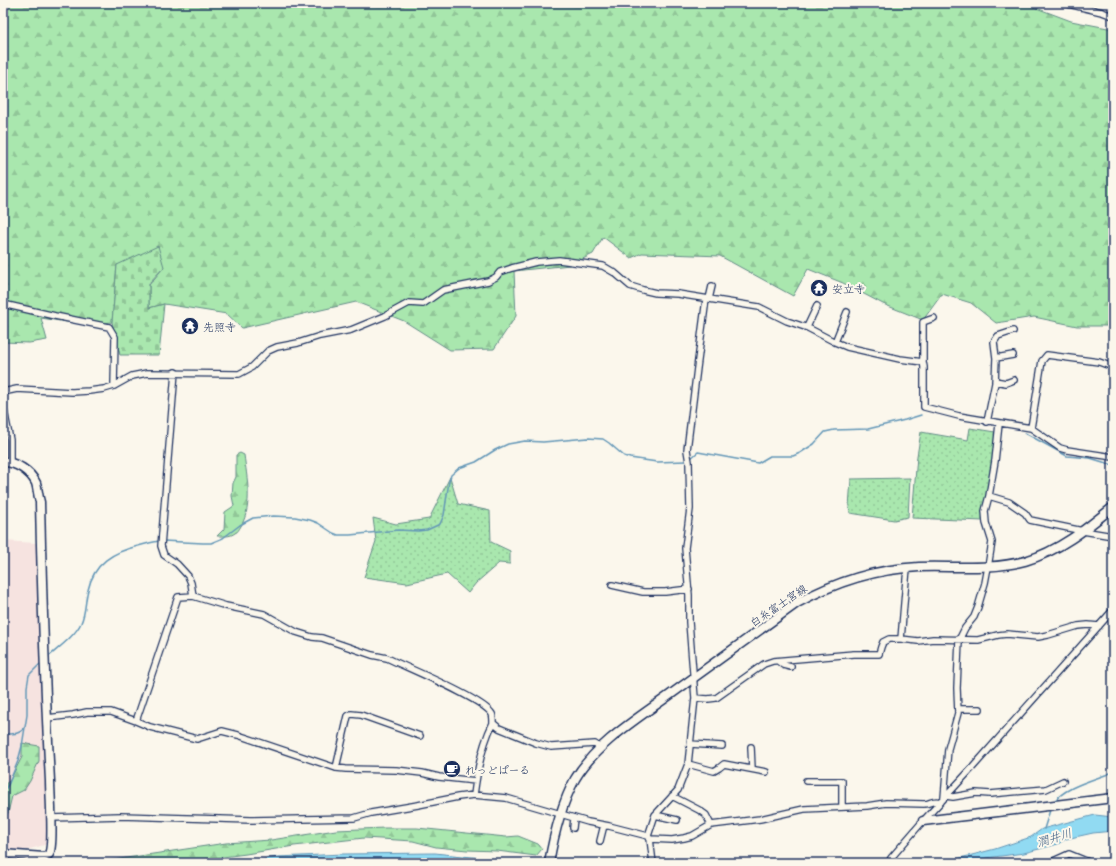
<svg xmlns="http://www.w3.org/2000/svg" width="1116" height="866" font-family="Mali,'Klee One',sans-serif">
<defs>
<pattern id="grass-dots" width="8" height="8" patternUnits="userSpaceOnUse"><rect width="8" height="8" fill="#a9e7ae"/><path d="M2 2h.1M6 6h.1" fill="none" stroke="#91c698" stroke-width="1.8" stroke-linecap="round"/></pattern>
<pattern id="forest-firs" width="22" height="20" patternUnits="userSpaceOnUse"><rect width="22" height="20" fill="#a9e7ae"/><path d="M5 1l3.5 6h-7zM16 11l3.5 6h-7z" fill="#91c698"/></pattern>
<pattern id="cemetery-stones" width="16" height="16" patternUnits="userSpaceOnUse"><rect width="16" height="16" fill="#a9e7ae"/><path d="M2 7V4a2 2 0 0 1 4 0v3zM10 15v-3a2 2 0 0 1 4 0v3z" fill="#91c698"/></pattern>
</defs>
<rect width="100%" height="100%" fill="#fbf7ec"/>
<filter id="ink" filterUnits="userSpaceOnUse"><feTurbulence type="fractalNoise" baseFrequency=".025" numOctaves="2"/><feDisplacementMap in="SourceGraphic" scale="8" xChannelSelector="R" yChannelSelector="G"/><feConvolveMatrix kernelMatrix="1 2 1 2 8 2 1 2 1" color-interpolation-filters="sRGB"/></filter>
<g filter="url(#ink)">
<path fill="#f6e3e0" d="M3,541l33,2 12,301 -21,6h-24z"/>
<path fill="url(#grass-dots)" stroke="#628b86" d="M970,428l25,4 -2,27 -7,37 -3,25 -71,-3 5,-62 4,-24 47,8z
M450,477l8,27 32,7 1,31 19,9v13l-11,-1 -23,20 -8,10 -21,-19 -40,9 -43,-6 12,-36 -3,-23 23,6 33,-5z
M910,478l-2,39 -14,3 -44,-7 -1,-6 2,-28z"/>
<path fill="url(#forest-firs)" stroke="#628b86" d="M3,3h1020l48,18 42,8v297h-36l-43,-9 -38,6 -25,-20 -29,-9 -19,26 -40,-16 -40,-21 -35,-14 -15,27 -73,-40 -78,-3 -11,5 -28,-21 -10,17 -23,11 -56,6 2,45 -22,33 -44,1 -46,-29 -48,-19 -114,26 -15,-14 -63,-10 -15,4v-23l15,-18 -47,-2 -5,57 -26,3 -45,-7 6,22 -18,3 -26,-1z
M240,453l4,2c3,23 9,50 -3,71 -2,3 -3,6 -6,7 -5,4 -12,3 -18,3l7,-7 1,-17 9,-6 -2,-10 1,-13 3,-6v-22z
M22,743l17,3v15l-9,20 -6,9 -12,6 -4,17 -5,7v-34l7,-6 12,-23z
M385,828h32l89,9 12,-1 20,8 4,5 -6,7 -39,-5 -30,-1 -31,-3 -23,-6 -49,-3 -70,8 -48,8 -39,5 -23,4h-91l133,-20 45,-3 65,-10z"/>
<path fill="url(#cemetery-stones)" stroke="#628b86" d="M158,246l6,21 -15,16v25l15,-4 -5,51h-39l-8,-33 5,-57z"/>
<path fill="#91daf2" stroke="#6296b7" d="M1095,815l18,2v14l-20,2 -27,6 -8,5 -34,9 -38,5 -15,5h-30l54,-14 36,-12 11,-8z
M435,853l91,10h-284l36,-6 65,-3z"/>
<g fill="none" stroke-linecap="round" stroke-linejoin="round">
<path stroke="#6296b7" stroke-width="1.5" d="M1025,433l42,23 23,2 23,7
M691,458l7,-6 60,11 12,-7h23l7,-3 14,-9 11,-12 9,-2 34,-1 37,-9 16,-5
M163,541l40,2h8l12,-5 17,-13 13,-7 20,-2 22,1 15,3 8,3 15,10 5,2h12l48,-5 20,1 9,-1 13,-6 4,-9 5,-34 2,-6 8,-7 17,-6 19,-12 13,-6 17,-3 18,1 45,-4 15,1 6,4 15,13 6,2 27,4 29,-1
M47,658c11,-10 28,-22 34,-35 5,-11 4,-23 7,-33 6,-27 25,-38 50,-44 7,-2 14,-4 21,-5
M3,734c9,0 17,1 22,-7
M3,793l6,-10 9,-22 4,-15 5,-31v-28l2,-12 12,-12
M1053,803c12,-17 41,-23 60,-31
M1044,829l6,-19"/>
<defs>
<path id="street" d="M1064,3l38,9 11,4
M709,299l3,-13
M3,304l52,12 54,11 6,10 -1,49
M807,327l10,-21
M835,342l12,-30
M996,358l17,-3
M923,362v-40l11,-4
M175,372l-14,174 3,9 13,9 11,12 3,7 2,13
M995,381l11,2 8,-3
M3,392l14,-3 55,3 17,-1 15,-2 10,-3 18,-10 15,-3 92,1 13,-7 16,-16 9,-4 21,-4 22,-7 31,-6 34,-14 24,-13 14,1 20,-14 45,-9 8,-4 4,-5 12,-4 24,-6 23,-2 44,6 12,7 15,13 13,4 13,3 22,1 81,13 28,14 21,7 27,14 12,5 53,12 23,3 1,5v40l35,9 72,12 29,20 7,2 46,7
M3,405l7,35v22
M987,422l8,-39 1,-25 -2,-16 4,-6 15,-5
M1031,428l11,-67 5,-6 52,7 14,5
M989,496l20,6 16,11 5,7 53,11 30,5
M612,585l31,7h22l24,-3
M901,639l6,-71
M778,661l5,4 8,2
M695,698l13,1 8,-1 48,-34 9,-3 81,-7h25l2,-7 2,-5 6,-3h12l17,2 15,-2 45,1 20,-5 9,-1 31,3 10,-2 30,-9 10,-1 11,1
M958,709h22
M47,718l26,-3 14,-3h24l25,9 14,6 47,12 25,-8 16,4 98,33 10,1 50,1 26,3 17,4 37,4
M136,721l42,-124 15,-1 33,10 38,8 32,18 16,5 10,1 50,17 15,3c18,9 97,41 105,56 1,2 1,7 1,9l6,5 37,15 15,4 44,-3 5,4
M690,744l32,2
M751,747l1,22
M688,764l26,7 5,-3 5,-4 42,8
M336,768l12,-52 3,-2 10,1 59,21
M806,781h36v26
M474,795c3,-24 8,-50 19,-72
M672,796l27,14 7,5 5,10
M946,796l7,1 23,-4 14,1 56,-5 17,-8
M944,798l4,-49 10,-36 -1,-25 2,-48 6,-12 9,-11 4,-10 7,-24 3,-16 4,-25 -6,-19 -1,-12 4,-15 6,-35 4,-37
M655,815l22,5
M51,818l70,-2 131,4 102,-2 17,-5 47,-8 40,-8 16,-2 32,3 82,24 21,4 39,10
M573,828l1,-10
M650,839l22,1 12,-2 8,-2 19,-11 49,-6 44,-10 63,-3 19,-3 38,1c7,0 8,-5 17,-2
M600,841l4,-16
M653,863l-3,-24 -2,-3 7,-21 23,-25 10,-26 7,-66 -6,-76v-27l-4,-47 5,-39 -1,-47 -2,-12 10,-82 9,-69
M889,863l2,-5 32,-37 50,-54 140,-157
M1049,863l20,-9 22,9"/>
<path id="secondary" d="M3,462c13,0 27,9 33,21 2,6 2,13 4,19 2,93 5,186 10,279 0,13 4,64 -1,73 -2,2 -2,2 -5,3l-41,-3
M923,821l190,-23
M549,863c5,-29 12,-58 26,-84 20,-34 60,-59 92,-82 43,-31 87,-63 130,-94 38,-21 79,-34 122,-36 36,-1 72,3 106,-6 34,-10 61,-32 88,-54"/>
</defs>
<use href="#street" stroke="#1b2f5e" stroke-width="8"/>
<use href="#secondary" stroke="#1b2f5e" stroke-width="11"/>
<use href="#street" stroke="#fbf7ec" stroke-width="5.5"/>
<use href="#secondary" stroke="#fbf7ec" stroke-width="8"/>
</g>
</g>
<defs>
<symbol id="temple-disc" viewBox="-11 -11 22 22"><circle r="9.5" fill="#1b2f5e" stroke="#fbf7ec"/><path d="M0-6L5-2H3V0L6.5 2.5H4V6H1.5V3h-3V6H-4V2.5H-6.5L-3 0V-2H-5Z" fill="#fff"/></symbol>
<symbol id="cafe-disc" viewBox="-11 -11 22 22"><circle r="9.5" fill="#1b2f5e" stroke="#fbf7ec"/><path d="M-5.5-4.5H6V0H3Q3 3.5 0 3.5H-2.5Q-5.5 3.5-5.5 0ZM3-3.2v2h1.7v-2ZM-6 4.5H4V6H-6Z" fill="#fff"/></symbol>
</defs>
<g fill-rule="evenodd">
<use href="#temple-disc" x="809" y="278" width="20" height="20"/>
<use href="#temple-disc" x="180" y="316" width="20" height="20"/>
<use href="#cafe-disc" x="442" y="759" width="20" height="20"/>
</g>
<g text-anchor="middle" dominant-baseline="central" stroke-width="4" stroke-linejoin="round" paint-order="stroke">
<g font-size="11" fill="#1b2f5e" stroke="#fbf7ec" text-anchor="start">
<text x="832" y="288">安立寺</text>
<text x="203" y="326">先照寺</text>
<text x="465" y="769">れっどぱーる</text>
</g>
<g font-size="11" fill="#1b2f5e" stroke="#fbf7ec">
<text transform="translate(778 605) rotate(-34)">白糸富士宮線</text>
</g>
<g font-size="12" font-style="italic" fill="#385a83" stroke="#fbf7ec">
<text transform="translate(1054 837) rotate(-17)">潤井川</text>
</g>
</g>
<rect width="1116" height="866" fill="none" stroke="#fbf7ec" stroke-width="16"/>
<rect x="8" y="8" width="1100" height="850" fill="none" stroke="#1b2f5e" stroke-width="1.5" filter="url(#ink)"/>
</svg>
